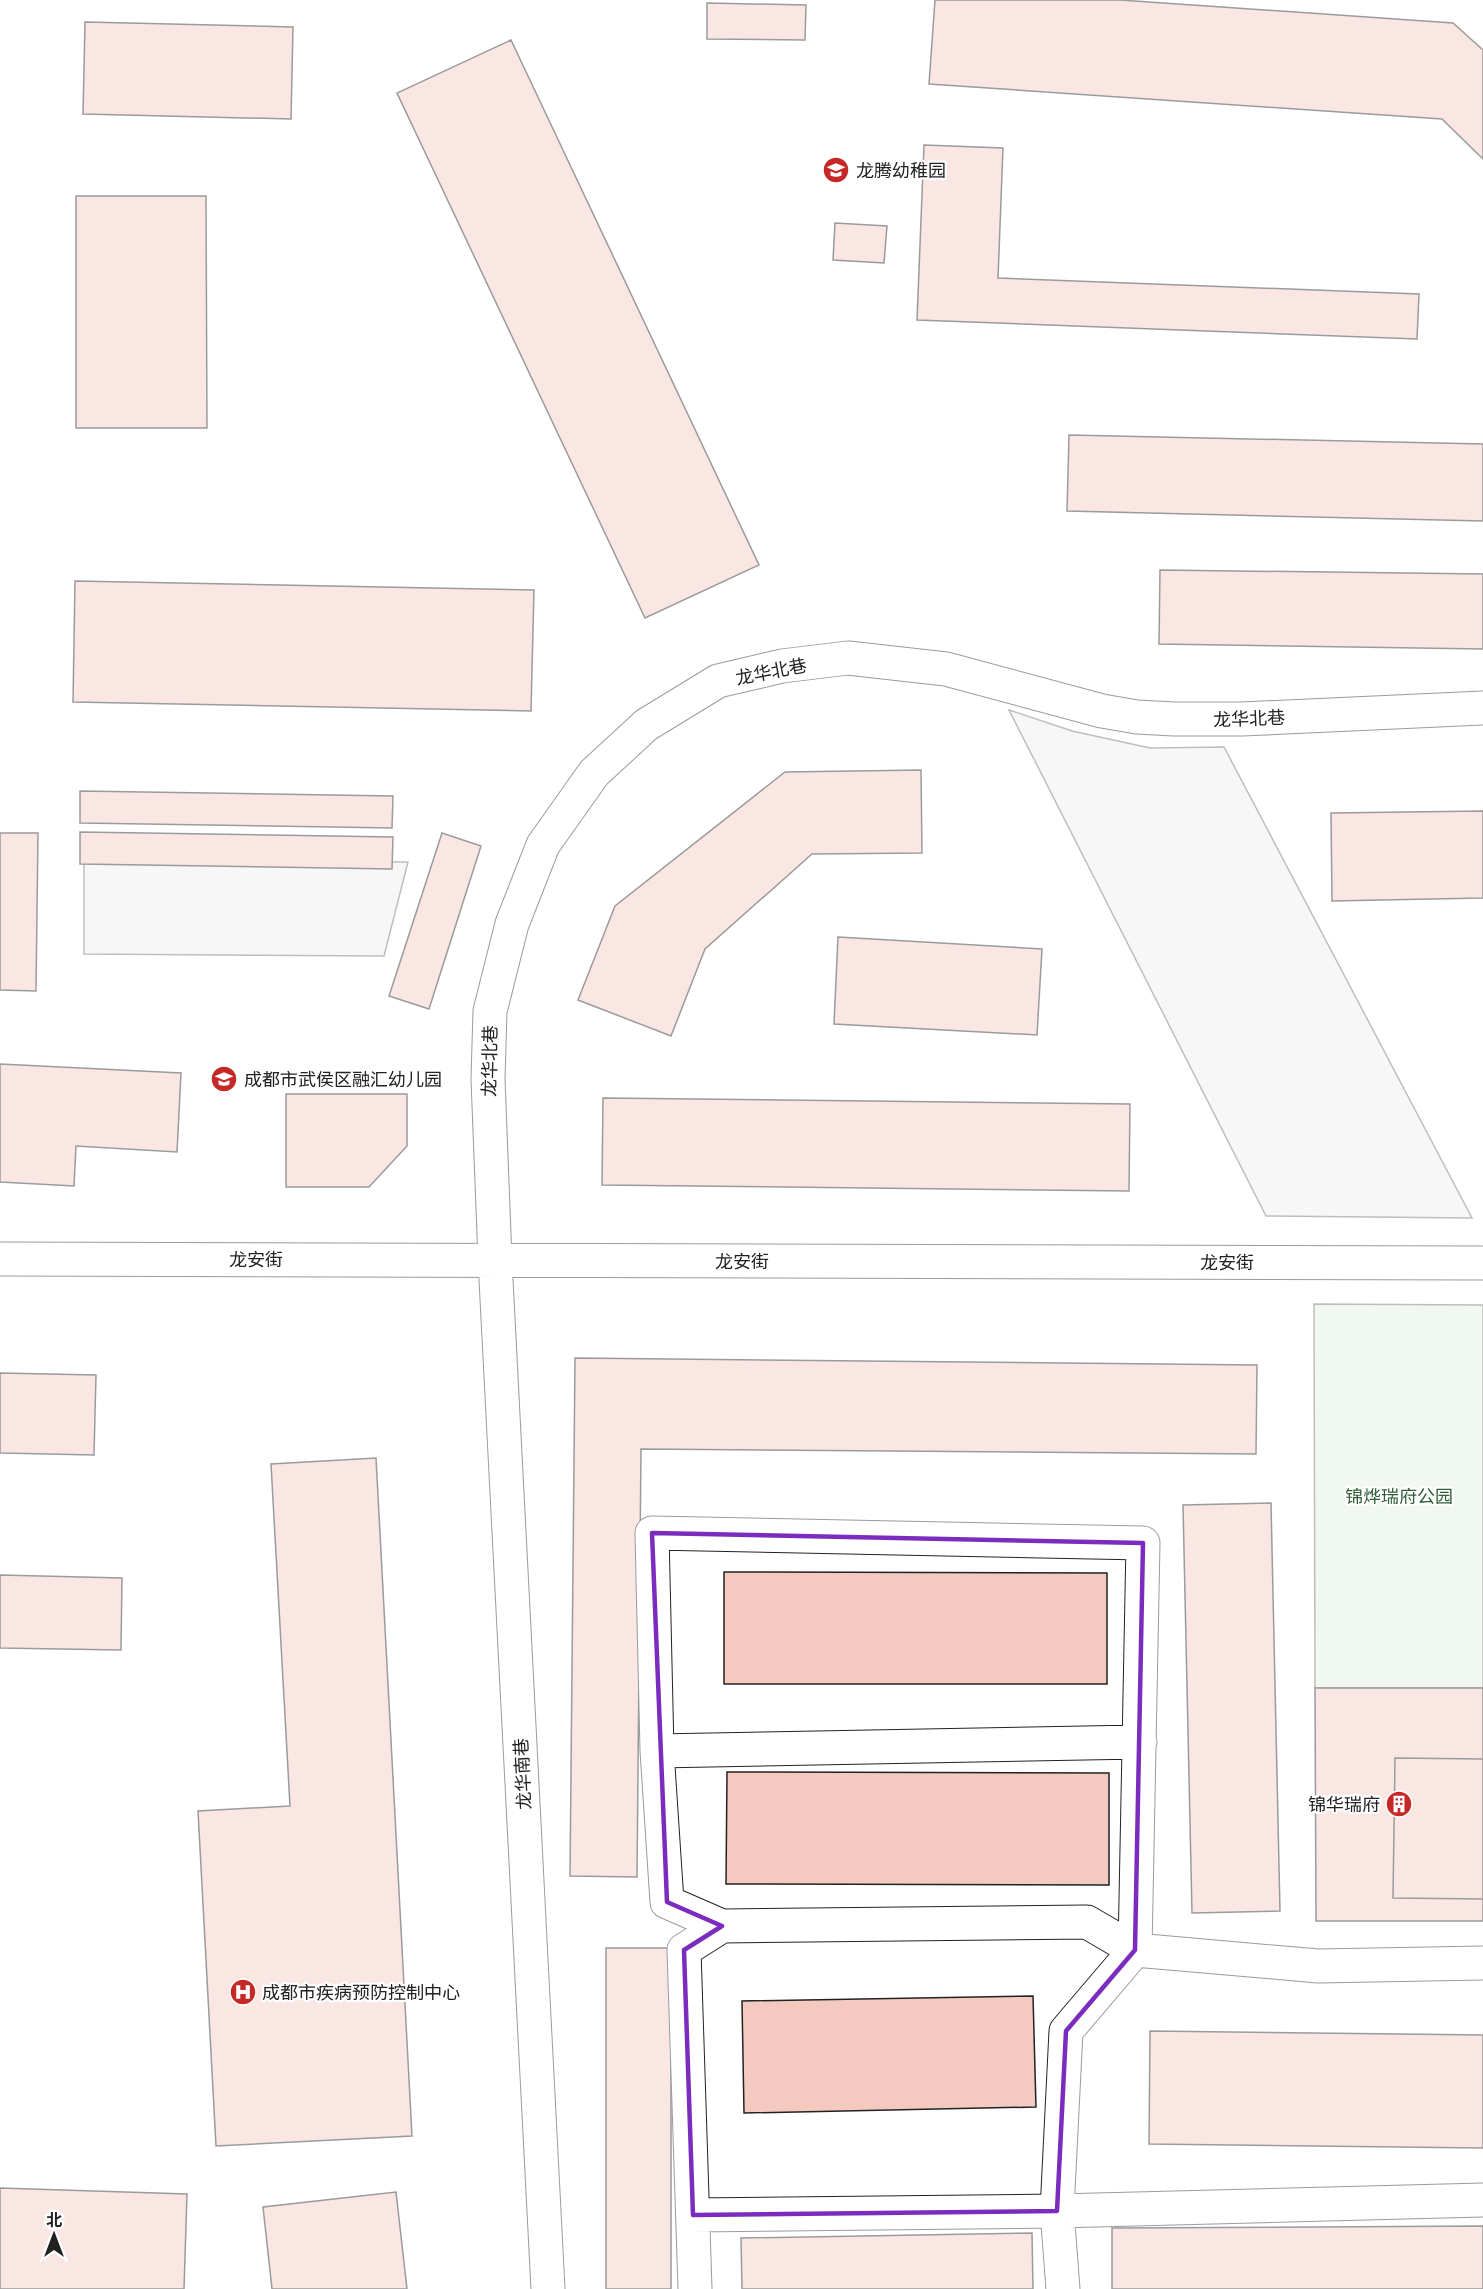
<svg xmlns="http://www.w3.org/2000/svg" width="1483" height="2289" font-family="Lato,'Noto Sans SC',sans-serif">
<rect width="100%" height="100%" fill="#fff"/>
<path fill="#e0efe3" stroke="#6f6f6f" stroke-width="1.5" d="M1314,1304l169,1v383h-168z"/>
<path fill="#ededed" stroke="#6f6f6f" stroke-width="1.5" d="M1009,710l63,21 78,17 74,-1 248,471 -206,-2z
M84,860l324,2 -24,94 -300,-2z"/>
<path fill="#f3c9c0" stroke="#222" stroke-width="1.5" d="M935,0h185l333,23 30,27v109l-41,-40 -513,-35z
M707,3l99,2 -1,35 -98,-1z
M85,22l208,5 -2,92 -208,-5z
M511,40l248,525 -114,53 -248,-525z
M924,145l79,3 -5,130 421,16 -2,45 -500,-19z
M76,196h130l1,232h-131z
M835,223l52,3 -3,37 -51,-3z
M1069,435l414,9v77l-416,-10z
M1160,570l323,4v75l-324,-5z
M75,581l459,9 -3,121 -458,-9z
M921,770l1,83 -110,1 -107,95 -34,87 -93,-36 37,-94 170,-134z
M80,791l313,5 -1,32 -312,-5z
M1483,811v87l-151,3 -1,-88z
M80,832l313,5 -1,32 -312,-5z
M0,833h38l-2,158 -36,-1z
M442,833l39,13 -52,163 -40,-13z
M838,937l204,12 -5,86 -203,-11z
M0,1064l181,9 -4,79 -101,-6 -2,40 -74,-4z
M286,1094h121v52l-38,41h-83z
M603,1098l527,6 -1,87 -527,-6z
M575,1358l682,7 -1,89 -615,-5 -4,428 -67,-1z
M0,1373l96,2 -2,80 -94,-2z
M376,1458l36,678 -196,10 -18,-335 92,-5 -19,-342z
M1271,1503l9,408 -88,2 -9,-408z
M724,1572l383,1v111h-383z
M0,1575l122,3 -1,72 -121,-2z
M1315,1688h168v233h-167z
M1395,1758l88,1v140l-90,-1z
M727,1772l382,1v112l-383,-1z
M606,1948h65v341h-65z
M1033,1996l3,111 -292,6 -2,-112z
M1150,2031l333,4v113l-334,-4z
M0,2188l187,6 -3,95h-184z
M396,2192l11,97h-135l-9,-82z
M1483,2226v63h-371v-61z
M1032,2233l1,56h-291l-1,-51z"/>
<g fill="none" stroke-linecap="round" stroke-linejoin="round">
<defs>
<path id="minor" d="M0,1259l1483,4
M657,1751l483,-9
M693,2215l364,-4 426,-11
M548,2289l-53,-1029 -7,-181 2,-68 22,-87 31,-79 51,-72 52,-48 72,-44 64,-15 66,-8 98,11 156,42 35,6 37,2h68l241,-11
M695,2289l-11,-339 38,-24
M1063,2289l-6,-78 9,-180 69,-81 8,-407 -491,-10 5,218 10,151 55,24 365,-4 48,28 183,16 165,-3"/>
</defs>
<use href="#minor" stroke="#222" stroke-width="35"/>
<use href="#minor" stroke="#fff" stroke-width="33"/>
</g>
<path d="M0 0H1483V2289H0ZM652,1533l491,10 -8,407 -69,81 -9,180 -364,4 -9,-265 38,-24 -55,-24z" fill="#fff" fill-opacity=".55" fill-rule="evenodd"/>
<path fill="none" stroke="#7b2cbf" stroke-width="4.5" stroke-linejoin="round" d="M652,1533l491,10 -8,407 -69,81 -9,180 -364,4 -9,-265 38,-24 -55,-24z"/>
<defs>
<symbol id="school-disc" viewBox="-11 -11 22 22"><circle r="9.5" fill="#c62828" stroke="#fff"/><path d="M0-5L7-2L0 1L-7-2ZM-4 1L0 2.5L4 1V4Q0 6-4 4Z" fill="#fff"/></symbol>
<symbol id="building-disc" viewBox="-11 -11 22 22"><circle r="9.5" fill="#c62828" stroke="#fff"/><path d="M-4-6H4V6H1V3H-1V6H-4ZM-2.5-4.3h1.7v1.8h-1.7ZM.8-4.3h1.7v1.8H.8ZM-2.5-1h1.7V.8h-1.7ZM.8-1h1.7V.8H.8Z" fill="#fff"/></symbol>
<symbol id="hospital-disc" viewBox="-11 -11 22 22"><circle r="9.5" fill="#c62828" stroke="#fff"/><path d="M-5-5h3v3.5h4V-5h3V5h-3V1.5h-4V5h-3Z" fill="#fff"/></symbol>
</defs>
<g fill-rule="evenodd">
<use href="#school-disc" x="821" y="155" width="30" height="30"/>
<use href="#school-disc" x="209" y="1064" width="30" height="30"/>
<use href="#building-disc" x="1384" y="1789" width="30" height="30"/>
<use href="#hospital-disc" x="228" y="1977" width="30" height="30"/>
</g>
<g text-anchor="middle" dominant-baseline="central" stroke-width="4.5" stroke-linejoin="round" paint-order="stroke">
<g font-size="18" fill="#222" stroke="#fff" text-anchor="start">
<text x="856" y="170">龙腾幼稚园</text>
<text x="244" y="1079">成都市武侯区融汇幼儿园</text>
<text x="1380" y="1804" text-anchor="end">锦华瑞府</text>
<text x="262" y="1992">成都市疾病预防控制中心</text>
</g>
<g font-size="18" fill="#222" stroke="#fff">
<text transform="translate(771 671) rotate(-11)">龙华北巷</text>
<text transform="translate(1249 718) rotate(-2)">龙华北巷</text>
<text transform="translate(489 1061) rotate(-89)">龙华北巷</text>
<text x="256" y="1259">龙安街</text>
<text x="742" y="1261">龙安街</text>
<text x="1227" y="1262">龙安街</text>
<text transform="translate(522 1774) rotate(-93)">龙华南巷</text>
</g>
<g font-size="18" fill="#2f5e38" stroke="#fff">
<text x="1399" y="1496">锦烨瑞府公园</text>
</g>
</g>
<g transform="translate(54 2235)" stroke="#ffffff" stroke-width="4.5" paint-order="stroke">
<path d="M0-4.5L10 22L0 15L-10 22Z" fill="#222222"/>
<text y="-9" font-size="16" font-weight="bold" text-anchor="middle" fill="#222222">北</text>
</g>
</svg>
